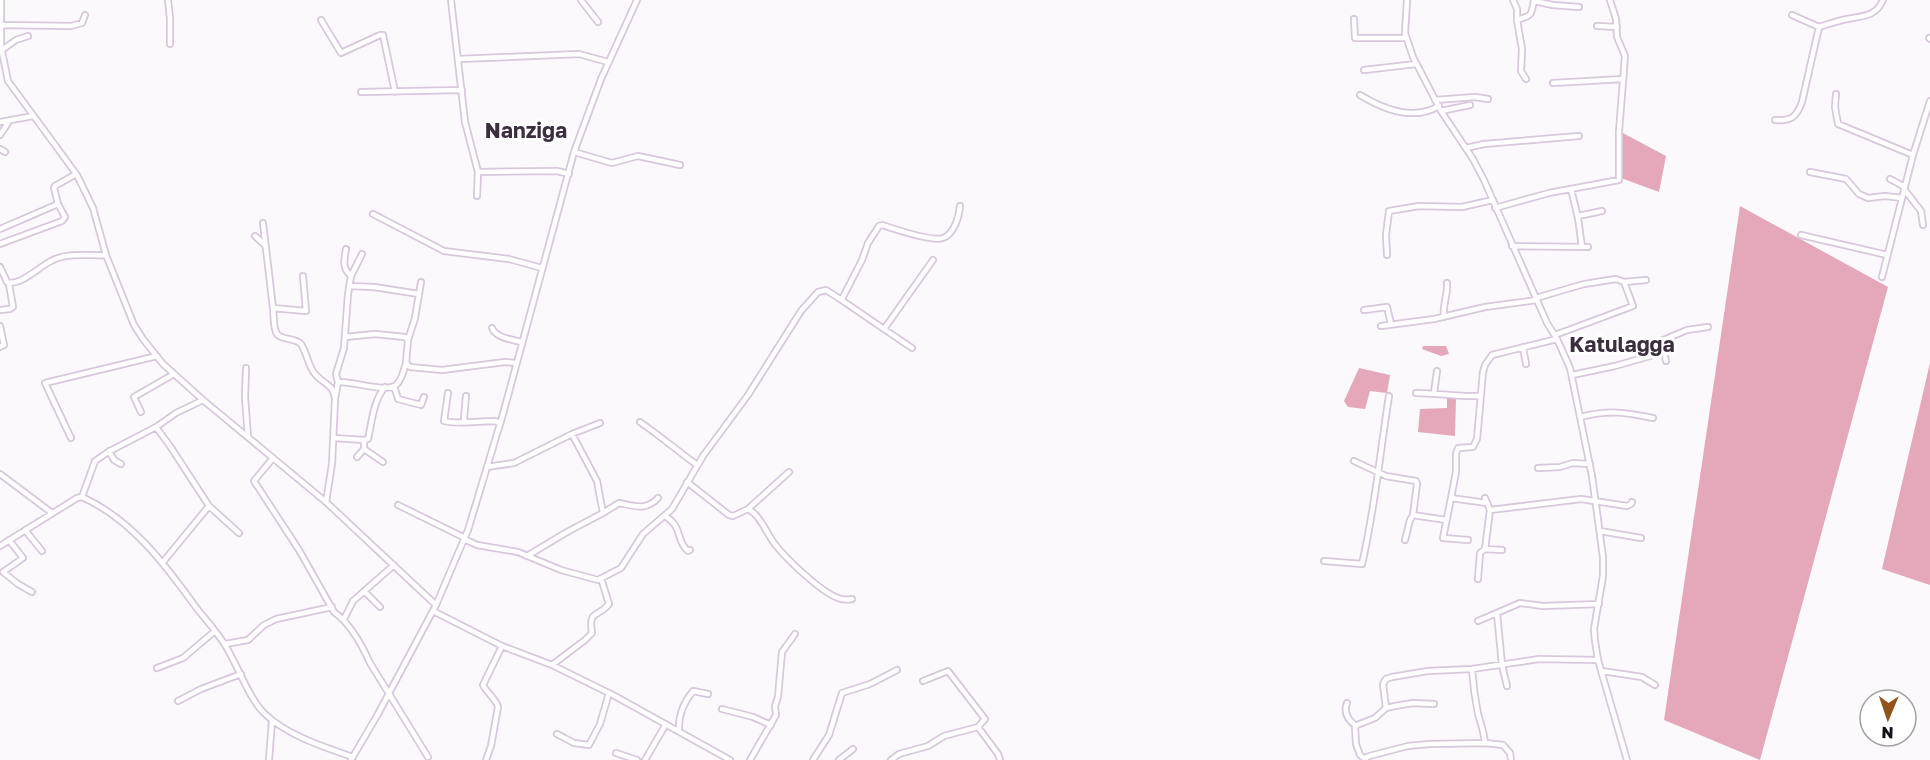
<svg xmlns="http://www.w3.org/2000/svg" width="1930" height="760" font-family="'Golos Text',sans-serif">
<rect width="100%" height="100%" fill="#fcf9fd"/>
<path fill="#e5a7ba" d="M1621,132l45,24 -7,36 -38,-14z
M1740,206l148,81 -128,473 -96,-40z
M1423,346h23l3,8 -8,2 -19,-7z
M1930,363v222l-48,-16z
M1359,368l31,7 -3,18 -17,-2 -5,18 -17,-2 -4,-6z
M1447,396l9,2 -1,38 -37,-4 2,-23 27,-1z"/>
<g fill="none" stroke-linecap="round" stroke-linejoin="round">
<defs>
<path id="minor" d="M1,0v47l7,34 69,94 16,33 13,47 28,70 9,14 20,25 40,36 123,102 110,103
M168,0l2,18v26
M451,0l14,122 13,50 79,-1 12,3
M581,0l17,22
M1407,0l-2,33 8,24 28,54 32,48 11,21 63,143 10,16 13,29 22,108 11,81v19l-9,53 1,12 3,19 29,100
M1513,0l4,9v11c15,-5 14,-3 17,-20
M1534,1l19,4 26,2
M1792,15l27,12c9,-3 18,-6 28,-8 15,-3 29,-2 36,-19
M1354,19l1,19h51
M321,20l20,33 39,-18h3l12,57
M1517,20l5,29 -1,22 5,8
M2,25l69,1 11,-3 3,-8
M1597,26l20,1
M1929,38l1,1
M2,50l14,-10 12,-4
M459,59l120,-5 29,8
M1364,70l52,-6
M1553,83l70,-4
M361,92l101,-2
M1836,94l-1,13 3,17 75,31
M1360,95c23,14 54,26 79,11
M1435,100l40,-3 13,2
M1441,111l29,-6
M1775,120c16,1 21,-2 27,-18l17,-75
M0,122l33,-6
M0,135l10,-15
M1466,148l18,-4 95,-8
M0,149l5,3
M574,152l38,11 26,-7 42,9
M1810,172l36,7 13,15 9,4 17,-2 17,2
M1890,179l15,8
M1571,189l7,29 4,29
M1904,189l17,22 2,14
M477,196l1,-24
M1495,208l54,-15 70,-13v-49l6,-75 -8,-19 -1,-18 -6,-19
M373,214l71,37 65,8 33,9
M1578,216l24,-5
M263,223l10,85
M0,229l58,-25 -4,-16 1,-2 21,-12
M1801,235l86,20
M255,236l11,10
M0,244l62,-23 3,-4 -7,-13
M1512,246l76,1
M346,249c-2,11 -4,19 5,27
M362,254l-11,22 -3,18 -4,54 -8,26 2,8c15,-1 47,11 58,3 6,-5 8,-15 10,-22
M1387,255l-1,-20 3,-24 30,-5 43,1 31,-7
M0,267l7,15c12,5 32,-15 44,-21 16,-9 37,-5 55,-6
M303,276l3,35 -33,-3c1,7 0,17 3,24 3,9 19,5 25,12 6,9 7,22 14,30 8,10 19,10 20,25
M1882,277l31,-122 17,-54
M349,286l25,1 45,7
M1536,298l48,-14 32,-5 8,3 22,-2
M840,299l44,30 49,-69
M0,310l10,-1 3,-2 -4,-23
M1364,310l23,-3 4,17
M1444,317c-2,-11 4,-22 3,-34
M0,326l4,19 -4,2
M1381,326l53,-7 51,-12 52,-7
M492,328c4,10 19,11 29,14
M884,329l28,19
M1555,335l78,-29 -9,-24
M345,337l30,-3 30,3 3,3 -2,23 4,4 32,3 63,-8 11,1
M408,340l7,-22 6,-36
M1523,347l3,17
M1666,361l-5,-20 26,-11 21,-3
M246,368l-1,29 3,40
M1572,375l43,-9 49,-14
M391,387l4,2 3,10 23,6 3,-8
M448,393l-4,28c15,4 35,0 51,0l4,2
M1416,393c22,0 42,4 64,3
M1434,393l3,-22
M141,412l-7,-15 40,-23
M1580,417c29,-7 44,-5 73,1
M465,421l-1,-3 2,-22
M640,422c20,14 38,29 57,43
M156,427l14,19 39,60 30,27
M71,438l-26,-55 112,-27
M334,438l30,2v9l-7,8
M364,440l4,-1c4,-17 5,-38 17,-52
M364,449l19,13
M109,451l5,9 7,4
M273,458l-19,23 45,69 35,62c17,12 28,33 36,51l58,94
M1354,461l32,15 30,5 1,3 -4,31 -3,5 -5,20
M487,467l27,-4 58,-29 28,-11
M1538,468l22,-1 13,-4 17,1
M0,474l52,39
M687,482l42,33 4,1 15,-7c12,6 18,23 26,34 11,15 47,49 64,55 5,2 9,2 14,1
M82,497l13,-36 13,-9 48,-25 20,-14 27,-13
M1451,498l36,5
M326,502l6,-38 3,-65 3,-17
M398,505l67,33
M748,509l41,-37
M1490,510l91,-11 46,7 4,-2 1,-2
M603,513l16,-10c15,3 27,8 39,-5
M1413,515l33,5
M665,516c19,12 10,24 23,35l2,-1
M25,530l17,21
M1600,531l41,7
M464,539l13,6 41,7 43,18 37,10 23,-12 22,-34 29,-25 31,-53 45,-61 53,-84 17,-19 8,-2 14,9 3,-2 19,-37 6,-17 11,-17 3,-1c12,4 50,17 61,13 11,-4 16,-21 17,-32
M9,540l14,18 -20,14 15,12 14,8
M1468,540l-25,-2 8,-40 5,-26v-18l2,-6 15,-1 4,-8 6,-67 2,-7 7,-10 65,-16
M0,546l77,-48 5,-1c49,22 82,66 113,109 9,12 20,23 28,36 14,20 24,54 41,71 22,22 60,34 89,44
M1485,549l17,1
M527,556l40,-24 36,-19 -6,-32 -25,-47
M1324,561l38,3c13,-55 18,-112 27,-168
M163,562l46,-56
M1478,579l2,-26 5,-4 5,-39 -5,-12
M364,591l16,16
M433,611l69,35 50,19 61,30 117,65
M1497,613l5,52 5,21
M344,619l9,-18 41,-36
M1478,621l42,-18 23,3 56,-2
M225,644l23,-4 16,-15 12,-6 56,-12
M552,665l33,-25 7,-7c-4,-24 6,-15 17,-29l-8,-26
M157,668l26,-10 32,-27
M1472,669c1,15 3,30 6,45 3,10 6,18 7,29
M1602,671l40,6 13,8
M178,701l23,-12 40,-15
M1347,703c-4,10 1,17 9,23
M1386,708l-3,-24 3,-5 6,-2 36,-6 44,-2 67,-10 59,1
M722,709l31,8 18,8
M978,727l20,27 2,6
M679,731c-1,-15 5,-29 14,-40l15,3
M557,734l17,9 15,2 11,-21 9,-31
M616,753l21,7
M1365,759l-5,-4 -4,-11 -1,-17 2,-2 18,-7 11,-10 9,-2 18,-3 21,1
M269,760l3,-39
M351,760l27,-46 58,-109 32,-75 35,-116 71,-262 27,-73 36,-79
M486,760l5,-14 7,-39c-2,-8 -11,-14 -15,-22l19,-39
M645,760l21,-36
M750,760l26,-45 -1,-9 3,-9 4,-45 13,-18
M813,760l16,-25 13,-42 28,-9 27,-14
M839,760l14,-11
M891,760l8,-6 29,-8 16,-10 34,-9 7,-8 -37,-48 -25,10
M1365,760l2,-3 6,-2 35,-9 21,-2 56,-1 18,2 7,8 1,7"/>
</defs>
<use href="#minor" stroke="#d8c8db" stroke-width="8"/>
<use href="#minor" stroke="#fff" stroke-width="4.5"/>
</g>
<g text-anchor="middle" dominant-baseline="central" stroke-width="6" stroke-linejoin="round" paint-order="stroke">
<g font-size="21" font-weight="bold" fill="#3b2f3e" stroke="#fff">
<text x="526" y="130">Nanziga</text>
<text x="1622" y="344">Katulagga</text>
</g>
</g>
<g transform="translate(1888 718) rotate(182)"><circle r="28" fill="#ffffff" stroke="#a19fa2" stroke-width="1.5"/>
<path d="M0-4.5L10 22L0 15L-10 22Z" fill="#92521c"/>
<text y="-9" font-size="16" font-weight="bold" text-anchor="middle" fill="#151016">N</text>
</g>
</svg>
